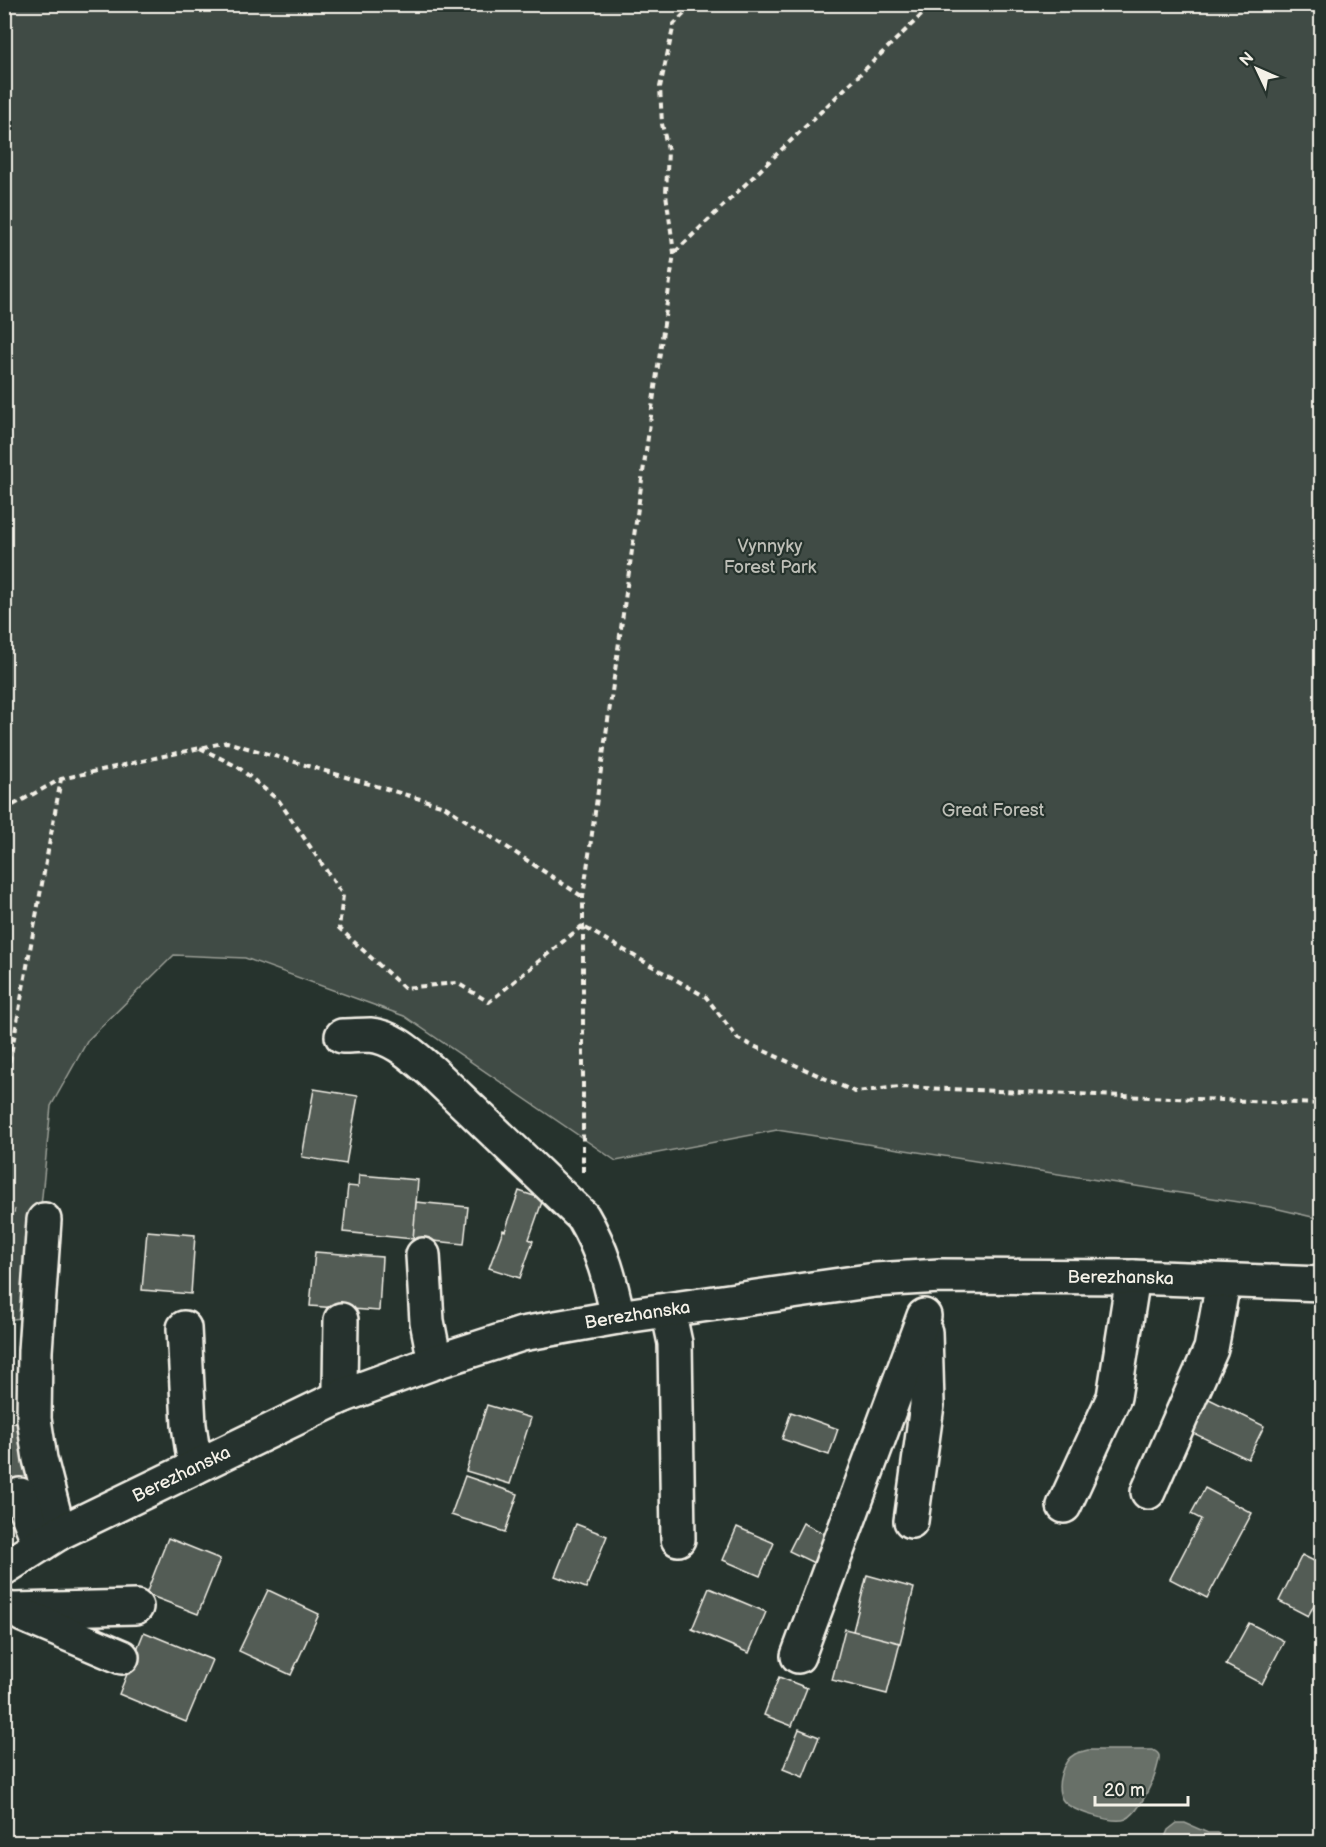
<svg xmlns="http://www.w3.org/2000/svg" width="1326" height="1847" font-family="'Balsamiq Sans',sans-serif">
<rect width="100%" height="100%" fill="#26332d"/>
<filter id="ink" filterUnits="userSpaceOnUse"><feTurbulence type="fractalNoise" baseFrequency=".0167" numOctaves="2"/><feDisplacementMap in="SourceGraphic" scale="12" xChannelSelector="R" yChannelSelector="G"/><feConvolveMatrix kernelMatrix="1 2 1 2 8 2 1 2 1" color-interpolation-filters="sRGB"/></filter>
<g filter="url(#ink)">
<path fill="#414b45" stroke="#9a9e96" stroke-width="1.5" d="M4,5h1317v1214l-51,-12 -493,-77 -161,31 -212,-145 -159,-58 -71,-3 -86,85 -37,66 -21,211 -25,3z"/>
<path fill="#676f68" stroke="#9fa39b" stroke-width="1.5" d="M1088,1750h65c3,2 6,3 6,6 1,3 -5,23 -7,26 -6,12 -14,31 -26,37 -12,5 -57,-8 -64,-20 -7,-13 0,-38 13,-45 4,-2 9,-3 13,-4z
M1177,1823h8l23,10h10l12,9h-67l5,-12z"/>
<path fill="#525c55" stroke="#f4f1e8" stroke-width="1.5" d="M314,1089l44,7 -12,68 -44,-7z
M359,1175l59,5 -5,59 -70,-7 5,-46 10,1z
M519,1191l24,8 -14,40 4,2 -13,37 -31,-10 14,-38 2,1z
M416,1202l52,5 -4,37 -51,-5z
M147,1231l48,4 -4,59 -49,-4z
M315,1252l67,5 -3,54 -69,-5z
M1207,1398l57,28 -16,33 -57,-27z
M487,1405l44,13 -21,66 -44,-13z
M791,1412l47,17 -9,26 -47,-16z
M22,1421l13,59 -29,7 -2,-62z
M465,1476l53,18 -13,38 -54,-17z
M1205,1488l47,25 -45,85 -37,-19 31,-60 -10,-5z
M803,1523l24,12 -13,28 -25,-12z
M576,1524l31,12 -21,52 -31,-12z
M737,1527l37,16 -14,33 -37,-16z
M168,1538l52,21 -22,55 -52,-20z
M1302,1555l20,10v25l-14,26 -29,-15z
M867,1575l47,13 -14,55 -47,-12z
M709,1588l57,24 -17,41 -57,-24z
M268,1590l51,24 -28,61 -52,-24z
M1322,1595v19l-8,-4z
M1249,1623l35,18 -22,43 -36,-19z
M845,1629l55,14 -13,51 -55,-14z
M144,1632l68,28 -26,62 -67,-28z
M779,1677l28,11 -15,38 -28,-11z
M799,1729l20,8 -16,40 -20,-8z"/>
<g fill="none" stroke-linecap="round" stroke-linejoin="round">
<defs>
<g id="minor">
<path d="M342,1036c9,0 19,-1 28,-1 24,2 43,21 61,36l152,146c20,34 27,63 35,100"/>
<path d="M44,1220l-9,131 -1,68 6,40 19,74"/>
<path d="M423,1255l4,66 8,41"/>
<path d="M668,1310l7,33 3,196"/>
<path d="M341,1320l-1,66 2,10"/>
<path d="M184,1328l5,97 6,42"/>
<path d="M1148,1492l63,-143 12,-67"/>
<path d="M20,1495l20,50"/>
<path d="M1064,1506l50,-109 19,-120"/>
<path d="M911,1521l16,-116 -2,-73"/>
<path id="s1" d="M4,1568l55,-35 283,-137 93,-34 87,-28 96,-17 257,-37 65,-4 193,1 189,7"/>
<path d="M4,1608l9,2 123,-3"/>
<path d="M23,1615l99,42"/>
<path d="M798,1656l126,-340"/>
</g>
</defs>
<use href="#minor" stroke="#f4f1e8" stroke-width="38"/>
<path stroke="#f4f1e8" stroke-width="4" stroke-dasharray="6 4.5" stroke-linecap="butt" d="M675,252l258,-248
M200,748l38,19 41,34 64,94 -4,33 65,60 53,-5 32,19 93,-76 124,71 32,42 117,53 44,-5 423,17
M4,810l57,-31 166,-37 217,64 139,91
M4,1093l57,-314
M583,1172v-275l91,-644 -8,-59 2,-44 -6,-26 -2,-37 14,-63 20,-20
M4,1208l11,3"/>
<use href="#minor" stroke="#26332d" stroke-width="33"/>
</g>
</g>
<g text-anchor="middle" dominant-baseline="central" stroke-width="4.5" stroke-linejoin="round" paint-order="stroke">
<g font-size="18" fill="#bebfb7" stroke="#26332d">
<text x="770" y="546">Vynnyky<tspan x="770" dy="21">Forest Park</tspan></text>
<text x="993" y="810">Great Forest</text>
</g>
<g font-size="18" fill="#f4f1e8" stroke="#26332d">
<text stroke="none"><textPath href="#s1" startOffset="1173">Berezhanska</textPath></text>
<text stroke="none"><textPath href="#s1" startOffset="687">Berezhanska</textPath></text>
<text stroke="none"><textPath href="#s1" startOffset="201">Berezhanska</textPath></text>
</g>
</g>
<rect width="1326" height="1847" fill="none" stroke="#26332d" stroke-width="24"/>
<rect x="12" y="12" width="1302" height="1823" fill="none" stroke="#f4f1e8" stroke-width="2" filter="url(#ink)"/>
<g transform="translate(1257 69) rotate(314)" stroke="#26332d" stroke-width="4.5" paint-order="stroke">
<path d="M0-4.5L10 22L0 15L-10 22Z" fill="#f4f1e8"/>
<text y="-9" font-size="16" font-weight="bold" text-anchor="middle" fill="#f4f1e8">N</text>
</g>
<path d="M1095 1796v9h93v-9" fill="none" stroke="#f4f1e8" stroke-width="3"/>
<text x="1104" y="1796" font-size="18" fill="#f4f1e8" stroke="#26332d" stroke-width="4.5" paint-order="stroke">20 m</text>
</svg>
